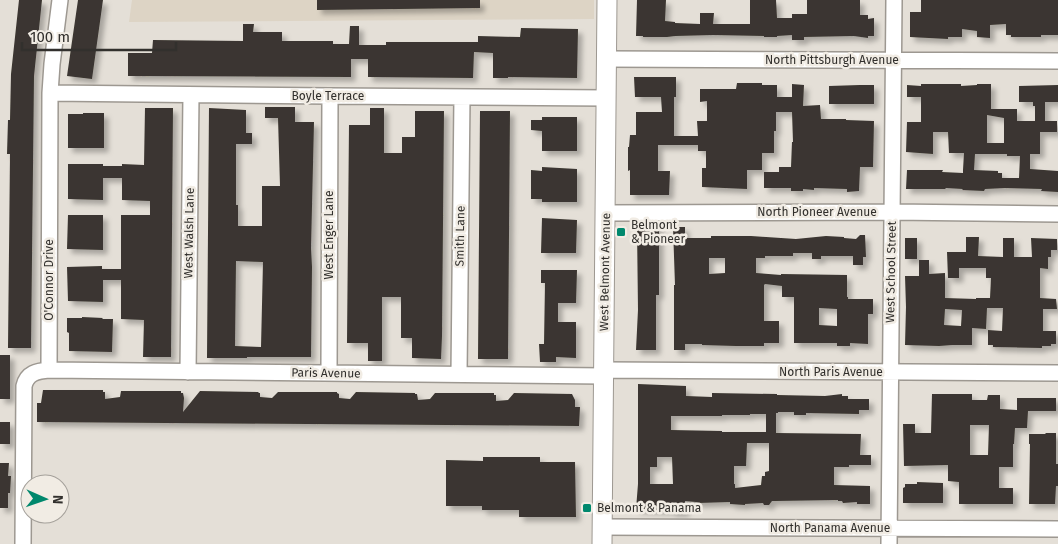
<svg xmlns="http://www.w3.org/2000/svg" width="1058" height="544" font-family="'Fira Sans',sans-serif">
<defs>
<filter id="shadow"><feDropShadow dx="4.5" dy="4.5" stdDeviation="2.5" flood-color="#0004"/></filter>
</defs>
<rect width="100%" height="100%" fill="#e4dfd7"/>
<path fill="#ddd4c5" d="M132,0h462v19l-465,3z"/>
<path fill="#3b3630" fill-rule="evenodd" filter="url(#shadow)" d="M19,0h23l-8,76 -3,272h-23l2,-194h-3l1,-34h2l1,-46z
M78,0h25l-11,79 -25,-3z
M317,0h163v8l-163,2z
M637,0h29l-1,21 10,1v1l25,1v-11h14l-1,11h37v-24h26l1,18h15v-4h15v-14h53v15h8v4l6,-1v18h-6v2l-14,-2 -50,1v3h-12v-5l-15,1v1h-13v-1l-51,-1 -38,1 -8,1h1h-25v-1h-7z
M921,0h137v35h-17v2h-30v-2h-5v-11l-16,1v13l-13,-1v-6l-15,-2v8h-14v2l-38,-2v-25h11z
M243,24h11l-1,8h29v9h51v3h16l1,-18h9v19h27v-3h92v-6l42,1 1,-9 57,1 -1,49 -69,-1v1h-15v-25l-19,-1 -1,26 -105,-1v-18h-17v18l-223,-1v-23h24l1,-13 90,1z
M634,77h42v20h-2v39h24l-1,-15h10v-20l-7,1v-13h36l1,-6h25v2h15v12h15v-13l12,1 -1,21 17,-1 1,14h25v1l28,1 -1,46h-13l-1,24 -12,1v-3l-33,-1v2l-11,-1v2h-12v-3h-27v-16h15v-5h12l1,-25h1l-1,-30h-16v19h-2v22h-12v17h-15v19l-45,-2v-19h4v-17h-8v-6h-40v26h12l-1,24h-39v-25l-2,1v-24h1l1,-12h6v-23h26l-1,-15h-26z
M921,84h40v2l16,-1v-1h14v25h26v12h18v-15h-2v-4h-14v-16l39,-1v17h-13v19h12v11h-17v22h-10v15l28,2v21l-17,-1 1,-2 -37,-1 -20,1 -1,2 -22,-1 1,-1 -17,-1 -1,1h-39l1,-19h36l-1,2 21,1v-3l1,-17h-15l-1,-21h-15v22l-27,-2 1,-30h14v-25h-14v-12l14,1zM987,115l17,3v25h-17zM975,154h32v2h13l-1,22h-17v-5h-4v-2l-24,-1z
M860,85h14v19h-45v-18z
M265,107h30v15h19l-3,126 1,19 -1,90h-64v1h-40l2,-250 37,2v23h6v11h-16v61h2v21h24v-40h18l-2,-68h-13zM236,261l27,1 -2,85 -26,-1z
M145,108h28l-2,249h-28l1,-37 -23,-1v-39h-18v22l-35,-1 -1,-34 35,-1v3h19v-54h29v-14l-28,-1v-22h-19v22l-35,-1v-35h35v2h19v-2l22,1z
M370,108h14v45h18v-16h13v-26h29l-2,225 -1,23 -29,-1v-20h-11v-41h-19v64h-14v-18h-21l2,-218h21z
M480,111h30l-2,248h-30z
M83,113h21v35h-36v-34h15z
M542,117h35v34h-35v-20l-11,-1v-10h11z
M542,167l35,2v33h-35v-3h-11v-29l11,1z
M68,215h35v35l-36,-1z
M542,218l35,2 -1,33h-35z
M659,226v69h-3v55h-20l2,-40 -1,-83z
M673,227h12v11h26v-2h40l45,3 30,-3 18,1v1l12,1 4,-4h5l1,22h-3v8h-10v-9h-32v3h-9v-6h-19v3h-28v2h-9v15l25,2v-1l66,1v22h1v2h25v15h-5v30l-18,-1v3h-13v-3h-43v-46h-12v-11l-17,-2 -1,1v36h15v22h-15v3h-28l-34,-1v-1h-17v6h-11v-65h1zM709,258h16v15l-16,1zM819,308l18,1v17l-18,-1z
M966,237h13l-1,19 25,1v-19h11v19h18l-1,-19 26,1v11h-6v7h-3v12l-8,-1v30l16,1 1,10h-14v22h13v13h-5v2h-9v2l-49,-1v-2h-5v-15l14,1 1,-23h-16l-1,21 -14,-1v17h-20l-13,1 -34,-1 1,-38 -1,-31h14v-16h10v14l16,-1v25l31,1v-1h14l1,-20h-5v-10h-27v10h-11l-1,-26h19zM945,309l17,1 -1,16 -17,-1z
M905,238h12v21h-12z
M541,270h36l-1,33h-18v19h18v36l-20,-1v5h-16l-1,-18h5l1,-61h-4z
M82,317l21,1 -1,1h11l-1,33 -43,-1v-18l-2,-1v-14h15z
M0,355h10v44h-10z
M638,384l48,2v10l26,1v-4l65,1v1l48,1 17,-2v2h6v3h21v11h-10v4l-53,-1v2h-12v-3h-16v1h-2v20l85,1 -1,21h11v10h-22v2h-15v18l36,1v18h-13v-2l-14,1 -1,-2h-4v-1l-63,1h-3l-3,4h-5l-1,-2 -18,1v1l-15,-1v-2l-32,1 -2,-1 -11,-1v11h-14v-2l-35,-1 2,-25zM750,414h16v18h-44v-1l-51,-1v-14h51v-1h28zM747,443h22v28l-4,1v4h-3l-1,9 -26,3v-4h-1v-18h12zM657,457h15l1,27h-23v-17h7z
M43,390h60v2h2v7l15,-2 1,-6h60v2h2l1,5 -1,14 17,-21 58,1 1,1h1v4l12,1 6,-6h59v1l2,1v4l11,1 6,-7 59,1v1h2l1,6 12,-1 5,-6h59v2h2v6l12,-1 6,-7 58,1 3,6v7h5l-1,19 -542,-4v-19h4z
M932,394h40v6h15l1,-5h12v14l17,1v-12h39v13h-28l-1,17h-12l-1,16h-1v23h-14v21h14v16h-54v-22l-11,-1v-16l-44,1 -1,-42h12v9h16zM970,425h19l-1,30h-18z
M0,422h10v22h-10z
M1045,433h11v31h2v22h-2l-1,18h-26l1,-60h-1v-10h17z
M483,457h57v5h35l1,55h-57v-7h-37v-4h-36v-46l37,1z
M0,463h9l-1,13h3l-1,17h-2v15h-8z
M917,482l26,1v20h-40v-15l2,-1v-3h12z"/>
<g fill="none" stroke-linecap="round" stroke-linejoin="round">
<defs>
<path id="minor" d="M607,59l451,2
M50,93l280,3 276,2
M605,213l287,-1 166,2
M49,370l1,-277 2,-29 8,-64
M604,370l454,3
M188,372l3,-277
M329,373l1,-277
M459,374l3,-277
M602,527l456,2
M23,544l1,-158c3,-13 13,-15 25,-16l555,6
M889,544l5,-544"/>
<path id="major" d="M602,544l5,-544"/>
</defs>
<use href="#minor" stroke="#9d9891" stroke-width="18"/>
<use href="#major" stroke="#9d9891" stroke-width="21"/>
<use href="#minor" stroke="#fff" stroke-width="15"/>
<use href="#major" stroke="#fff" stroke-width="19"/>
</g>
<g fill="#00886d" stroke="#f1ece4" stroke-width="2">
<rect x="616" y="227" width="10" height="10" rx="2.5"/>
<rect x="582" y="503" width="10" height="10" rx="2.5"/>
</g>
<g text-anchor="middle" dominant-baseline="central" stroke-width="5" stroke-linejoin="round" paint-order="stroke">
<g font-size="12" fill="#32302d" stroke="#f1ece4">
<text x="832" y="60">North Pittsburgh Avenue</text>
<text x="328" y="96">Boyle Terrace</text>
<text x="817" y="212">North Pioneer Avenue</text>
<text transform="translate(189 233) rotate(-89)">West Walsh Lane</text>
<text transform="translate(329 235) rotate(-90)">West Enger Lane</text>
<text transform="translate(460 236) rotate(-89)">Smith Lane</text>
<text transform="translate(605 272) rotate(-89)">West Belmont Avenue</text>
<text transform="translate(891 272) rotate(-89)">West School Street</text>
<text transform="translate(49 280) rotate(-90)">O'Connor Drive</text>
<text x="831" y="372">North Paris Avenue</text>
<text transform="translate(326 373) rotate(1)">Paris Avenue</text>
<text x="830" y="528">North Panama Avenue</text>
</g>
<g font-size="12" fill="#32302d" stroke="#f1ece4" text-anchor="start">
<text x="631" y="225">Belmont<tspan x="631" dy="14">&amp; Pioneer</tspan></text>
<text x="597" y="508">Belmont &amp; Panama</text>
</g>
</g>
<g transform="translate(45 499) rotate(92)"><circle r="24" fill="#f1ece4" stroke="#a5a19b"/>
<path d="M0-4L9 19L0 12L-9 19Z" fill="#00886d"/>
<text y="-8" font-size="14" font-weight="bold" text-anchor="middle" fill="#32302d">N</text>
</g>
<path d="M22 42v8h154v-8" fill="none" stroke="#32302d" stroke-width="2.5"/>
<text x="30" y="42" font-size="15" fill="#32302d" stroke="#f1ece4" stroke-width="4" paint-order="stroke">100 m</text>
</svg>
